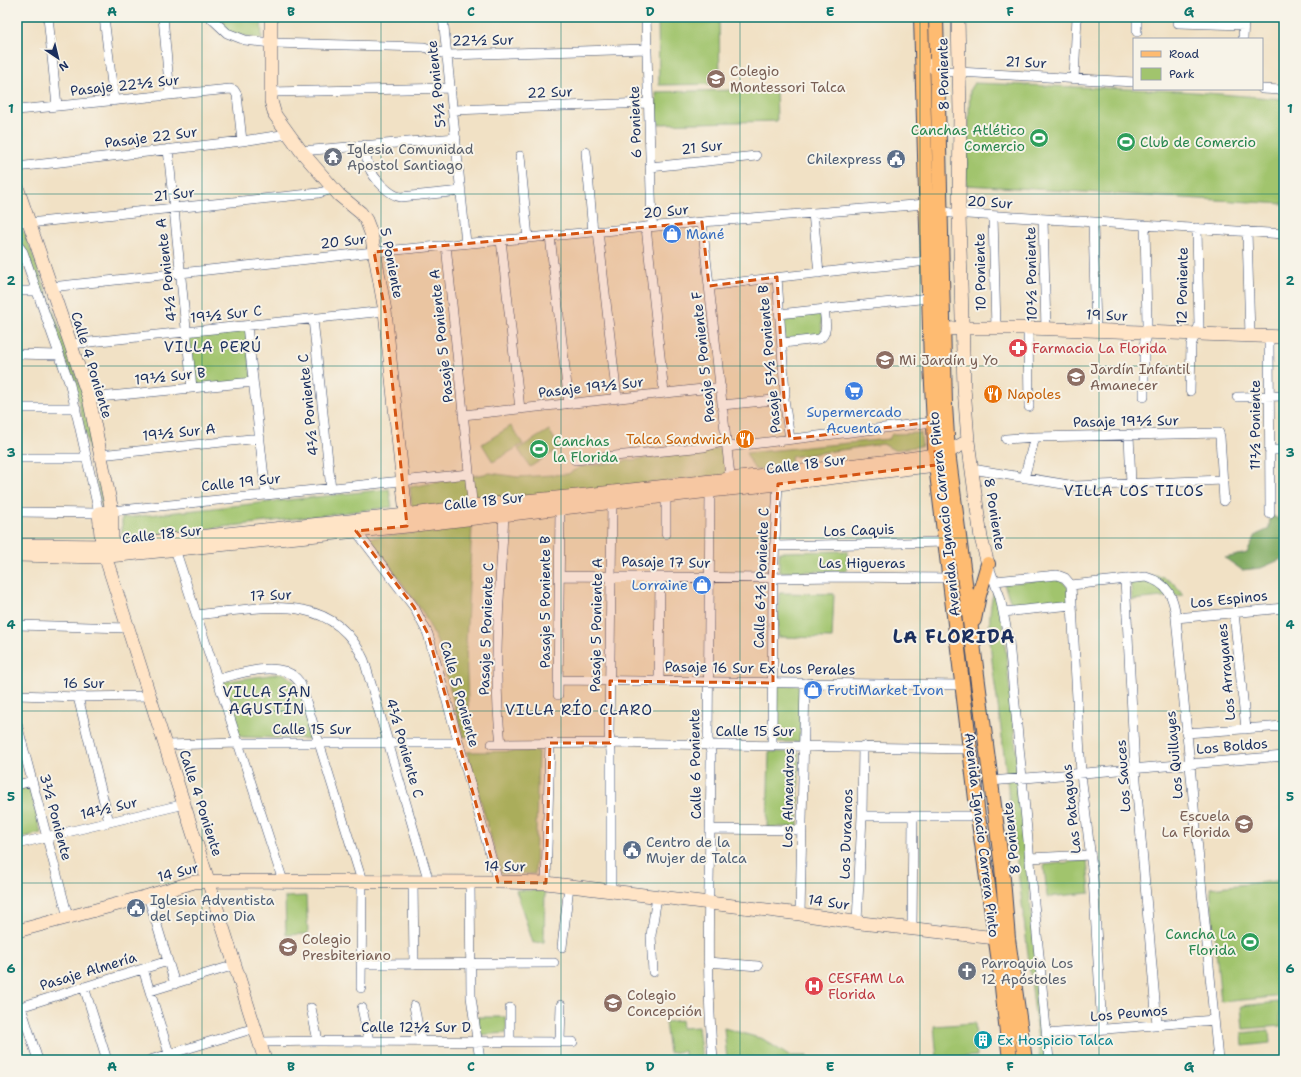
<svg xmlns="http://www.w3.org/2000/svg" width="1301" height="1077" font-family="'Shantell Sans',sans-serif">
<rect width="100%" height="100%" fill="#f7f3e8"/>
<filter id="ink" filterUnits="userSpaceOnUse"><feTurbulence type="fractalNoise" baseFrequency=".025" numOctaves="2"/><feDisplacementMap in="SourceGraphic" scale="8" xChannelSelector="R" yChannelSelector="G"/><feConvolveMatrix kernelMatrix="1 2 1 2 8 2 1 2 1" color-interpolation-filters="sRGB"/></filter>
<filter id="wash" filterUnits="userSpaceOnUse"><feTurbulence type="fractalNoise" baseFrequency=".012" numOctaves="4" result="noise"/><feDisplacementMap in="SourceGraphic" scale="16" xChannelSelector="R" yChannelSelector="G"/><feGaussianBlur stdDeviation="0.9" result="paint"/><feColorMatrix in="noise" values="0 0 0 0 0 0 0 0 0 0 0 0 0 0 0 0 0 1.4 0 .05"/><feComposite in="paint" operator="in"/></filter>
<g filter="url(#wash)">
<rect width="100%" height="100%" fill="#f1e1c5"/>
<path fill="#a1c46d" stroke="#5e7a66" d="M658,17h61l1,67 -61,1z
M261,18l1,21 -34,-6 -12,-14z
M974,83l207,8 103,8v105l-318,-19 4,-96z
M776,89l1,32 -120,3 -1,-32z
M17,227l4,1 4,5 60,166 22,108h-5l-24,-108 -9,-30 -44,-121 -8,-9z
M821,314l1,19 -3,3 -34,4 -4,-21 4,-2z
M246,329l6,53 -59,6 -5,-53z
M511,426l12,18 -30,18 -11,-18z
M549,430l11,18 -30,19 -12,-18z
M921,433l1,13 -28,4 -11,-6 -92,13 1,8 -37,5 -9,-17 143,-14 3,-5z
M723,448l3,27 -314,34 -2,-22 80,-14 28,4 50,-3 12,-7z
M389,489l3,18 -270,32v-21z
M472,526l-6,118 3,92 -6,1 -24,-91 -15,-32 -54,-76z
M847,551v20l-68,1v-20z
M1157,576c13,3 19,8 26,19l-51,5 -2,-23z
M1060,578l9,11v14l-57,3 -8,-22z
M994,592l8,23 17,162 26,283h-5c-12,-113 -27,-226 -40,-339 -4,-33 -17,-100 -6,-129z
M779,593l55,1 -2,44 -54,-1z
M283,673l14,10 19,56 -73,-2 -4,-1 -18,-54z
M775,685h26l-1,57h-26z
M538,751l-3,123 -34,-1 -34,-121z
M769,752h30l-1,75h-31z
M29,786l12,47 -24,6v-51z
M1087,860l3,33 -43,4 -3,-32z
M1284,880v116l-63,6 -11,-114z
M516,890l29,1 -1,51 -11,1z
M306,896l2,38 -22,1 -1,-38z
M1279,1002l2,24 -38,3 -2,-23z
M478,1017h28l1,16 -27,2z
M681,1020l1,8 16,-1 4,30 -18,2v-8l-15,2 -4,-31z
M975,1023l2,33 -40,3 -3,-33z
M724,1028l39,11 26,17h18v4h-80z
M1269,1030l1,13 -27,3 -1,-13z"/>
<path fill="#80aa60" stroke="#4e6c5f" d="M1270,515l9,4 5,-2v41l-23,10 -19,2 -17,-12 22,-5 9,-18 13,-6z"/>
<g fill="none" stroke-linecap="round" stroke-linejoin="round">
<path stroke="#66a3d8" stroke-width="2.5" d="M17,236l5,4"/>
</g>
</g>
<g filter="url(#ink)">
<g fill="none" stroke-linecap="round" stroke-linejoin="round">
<defs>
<path id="street" d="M48,17l9,89
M104,17l10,84
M163,17l7,78
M210,17l17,16 18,7 26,3 153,4 24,8 199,-6
M443,17l23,226
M646,17l6,209
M1178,23l66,2
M1137,32v-15
M1243,39l1,-22
M922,58l11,11 9,2 192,11
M1074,79l3,-62
M1262,89l22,1
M271,92l180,-4
M17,110l213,-21 4,1 3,5 5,46
M453,110l195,-7
M365,145c1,8 1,15 4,22 4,11 21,29 32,30l60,-6
M168,149l24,239
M301,151l155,-13
M586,152l7,80
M520,156l8,82
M17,167l225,-26 46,-7
M650,167l106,-11
M813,213l6,60
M993,216l3,112
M1043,219l3,110
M17,220l12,3 290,-30 14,-4
M702,222l29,263
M1093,222l3,108
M646,227l18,166
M598,231l19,168
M1247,231l3,105
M550,236l19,168
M501,240l19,169
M17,244l6,8 47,133 29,128 -82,-1
M446,245l27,266
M777,277l8,116 -1,6 6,40
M709,286c73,-10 146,-17 219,-25
M51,287l323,-35 328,-30 224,-18 14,7 11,2 333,21
M17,291h20
M779,314l150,-16
M313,319l18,170
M247,326l19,169
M1028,328l1,79
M1269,337l1,177
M783,343l36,-4c10,-5 6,-20 5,-30
M71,344l314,-33
M17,354l41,1
M1190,391l1,-46 8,-19 -2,-98
M1144,397v-50l3,-22 -2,-100
M1237,397l47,-1
M89,398l164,-16
M722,405l62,-6
M17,408h59
M463,415l258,-28
M1129,434l2,51
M1006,439l29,-2 184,-4 1,4 4,64
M727,447l206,-25
M1269,450h15
M100,455l160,-17
M17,458h69
M575,460l129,-13 22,-6
M972,469l103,17 148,-6
M1024,478l11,-41
M710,491l-2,248 3,14c0,103 -7,205 2,307
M666,497v37
M112,511l357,-37
M356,531l58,76 14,27 70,248
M774,546l171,-4
M175,549l108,332
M988,564l12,33 9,45 40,418
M559,576l214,2 66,-1 111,1
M1125,579l10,190 22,255
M995,581l62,-6 8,3 6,7
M1071,585l75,-8c22,6 28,20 30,41l42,442
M1071,585l10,189 12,103 9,152
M1003,612l69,-7
M1234,613l12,116
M196,615c62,-6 136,-27 168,45l65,222
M1176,618l108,-10
M17,625l111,3
M218,679c21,-5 60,-19 78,-1 2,2 4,5 5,7l61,196 -1,107
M558,680l404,5
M659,681l1,-104
M17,695l61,2 72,-1
M558,695l2,-186
M78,697l31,125
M17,724l51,193
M1186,733l98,-7
M492,744l118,-1 360,6
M501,744c-9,-76 -1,-153 3,-229
M166,745l73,-2h220
M772,745l1,-167 5,-94
M991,781l293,-25
M17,785l15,-4
M862,816h116
M711,829l90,1
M17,844l168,-40
M1029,858l61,-3
M413,882l1,82
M470,882l1,115 9,63
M546,883l4,-140
M611,891v-139l-2,-19 3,-230
M148,896l27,88
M800,914l5,-231
M857,922l5,-106 1,-70
M912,928l1,-112
M562,947l7,-61
M708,962l50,4
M361,964l193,-1
M143,969l28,91
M653,972l-2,-37 6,-38
M84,987l23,73
M150,991l85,-26
M414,1006l7,35
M21,1007l17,53
M17,1008l151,-47
M311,1008l7,33
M362,1008l7,33
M510,1008v33
M1046,1034l168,-14
M560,1041l1,-36
M260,1042l58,-1 255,1
M150,1060l105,-32"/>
<path id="secondary" d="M271,17v84l4,14 26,36 38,44 22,18 5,7 5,13 14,78 22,213
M958,17l2,96 -1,101 5,173 4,54 13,97 7,26
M17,187l72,211 23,113v35l-5,7
M934,330l29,-2h65l256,9
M112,511l-13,2 3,33 163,514
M17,545l95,1 294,-31 66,-9 105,-10 323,-36 35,-5 10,-6
M17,555l82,2 308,-31 303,-35 68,-7 158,-19 12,-13 20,-11
M17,931l131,-35 46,-14 15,-1 289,1 48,1 254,31 61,9 144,16"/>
<path id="primary" d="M921,17l10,347 5,101 42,351 22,153 10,91
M936,17l9,388 3,47 54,415 6,72 17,121
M974,620l5,-25 9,-31"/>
</defs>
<use href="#street" stroke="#3b4a6d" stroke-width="10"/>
<use href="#secondary" stroke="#3b4a6d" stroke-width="14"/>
<use href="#primary" stroke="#3b4a6d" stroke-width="16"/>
<use href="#street" stroke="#fff" stroke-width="9"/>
<use href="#secondary" stroke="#ffe4c6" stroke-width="13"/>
<use href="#primary" stroke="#febb71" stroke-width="14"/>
</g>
</g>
<path fill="#d45514" fill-opacity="0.2" stroke="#d45514" stroke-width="3" stroke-dasharray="8 5" stroke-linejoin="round" d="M702,222l7,64 68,-9 7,122 6,40 143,-17 3,43 -158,19 -5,94v105l-163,-2v62h-60l-4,140 -48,-1 -70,-248 -14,-27 -58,-76 51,-5 -22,-215 -11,-59z"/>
<path fill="none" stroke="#0f766e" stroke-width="1" stroke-opacity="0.55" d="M202,17v1043M381,17v1043M561,17v1043M740,17v1043M920,17v1043M1099,17v1043M17,194h1267M17,366h1267M17,538h1267M17,711h1267M17,883h1267"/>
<defs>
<symbol id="school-disc" viewBox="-11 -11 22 22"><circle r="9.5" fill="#8d6e63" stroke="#f7f3e8"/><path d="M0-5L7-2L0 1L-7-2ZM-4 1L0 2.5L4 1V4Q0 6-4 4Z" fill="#fff"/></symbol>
<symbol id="stadium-disc" viewBox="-11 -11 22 22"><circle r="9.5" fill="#2e9e5b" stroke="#f7f3e8"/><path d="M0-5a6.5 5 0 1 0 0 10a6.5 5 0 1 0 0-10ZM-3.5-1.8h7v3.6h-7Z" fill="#fff"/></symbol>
<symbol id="temple-disc" viewBox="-11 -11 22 22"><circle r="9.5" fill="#6b7280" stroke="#f7f3e8"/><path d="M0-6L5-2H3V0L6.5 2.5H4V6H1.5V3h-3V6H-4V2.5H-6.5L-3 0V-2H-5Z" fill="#fff"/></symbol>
<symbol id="civic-disc" viewBox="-11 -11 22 22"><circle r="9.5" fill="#5c6f8a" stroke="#f7f3e8"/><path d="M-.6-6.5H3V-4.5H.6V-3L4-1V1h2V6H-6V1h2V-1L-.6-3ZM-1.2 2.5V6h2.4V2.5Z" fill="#fff"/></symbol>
<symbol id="shop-disc" viewBox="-11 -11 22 22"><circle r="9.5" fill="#3f7fe0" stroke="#f7f3e8"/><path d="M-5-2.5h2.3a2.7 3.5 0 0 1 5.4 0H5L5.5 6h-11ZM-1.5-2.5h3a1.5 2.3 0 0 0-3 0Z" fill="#fff"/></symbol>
<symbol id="pharmacy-disc" viewBox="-11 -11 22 22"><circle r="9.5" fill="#e0444e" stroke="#f7f3e8"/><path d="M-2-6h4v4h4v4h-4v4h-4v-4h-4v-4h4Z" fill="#fff"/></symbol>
<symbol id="supermarket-disc" viewBox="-11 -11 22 22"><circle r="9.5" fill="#3f7fe0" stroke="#f7f3e8"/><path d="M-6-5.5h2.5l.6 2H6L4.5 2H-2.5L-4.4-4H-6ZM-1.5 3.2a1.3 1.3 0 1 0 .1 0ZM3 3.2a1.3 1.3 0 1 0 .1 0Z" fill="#fff"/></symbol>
<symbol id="restaurant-disc" viewBox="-11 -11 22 22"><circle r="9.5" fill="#e8710a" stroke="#f7f3e8"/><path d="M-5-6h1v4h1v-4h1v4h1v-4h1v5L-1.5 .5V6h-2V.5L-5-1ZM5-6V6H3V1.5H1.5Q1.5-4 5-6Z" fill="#fff"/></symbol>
<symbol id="church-disc" viewBox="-11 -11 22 22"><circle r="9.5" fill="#6b7280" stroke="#f7f3e8"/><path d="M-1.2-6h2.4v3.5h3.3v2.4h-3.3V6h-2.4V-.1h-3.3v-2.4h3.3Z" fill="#fff"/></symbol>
<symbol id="hospital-disc" viewBox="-11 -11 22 22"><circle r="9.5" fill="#e0444e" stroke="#f7f3e8"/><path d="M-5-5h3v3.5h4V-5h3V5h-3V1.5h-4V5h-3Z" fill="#fff"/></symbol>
<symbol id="building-disc" viewBox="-11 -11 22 22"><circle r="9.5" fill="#0f9aa8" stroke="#f7f3e8"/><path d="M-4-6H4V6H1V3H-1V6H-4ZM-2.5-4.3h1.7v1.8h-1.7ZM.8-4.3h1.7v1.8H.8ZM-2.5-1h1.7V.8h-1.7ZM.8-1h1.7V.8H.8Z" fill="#fff"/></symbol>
</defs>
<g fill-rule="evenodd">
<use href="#school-disc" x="705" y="68" width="22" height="22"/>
<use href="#stadium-disc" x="1028" y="127" width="22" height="22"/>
<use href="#stadium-disc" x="1115" y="131" width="22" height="22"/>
<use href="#temple-disc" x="322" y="146" width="22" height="22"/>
<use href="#civic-disc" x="885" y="148" width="22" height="22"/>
<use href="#shop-disc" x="661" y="223" width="22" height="22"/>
<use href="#pharmacy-disc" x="1007" y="337" width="22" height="22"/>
<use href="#school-disc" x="874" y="349" width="22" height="22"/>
<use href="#school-disc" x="1065" y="366" width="22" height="22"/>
<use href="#supermarket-disc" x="843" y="380" width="22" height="22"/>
<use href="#restaurant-disc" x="982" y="383" width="22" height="22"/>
<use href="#restaurant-disc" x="734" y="428" width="22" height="22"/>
<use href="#stadium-disc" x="528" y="438" width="22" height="22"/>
<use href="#shop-disc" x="691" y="574" width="22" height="22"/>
<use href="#shop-disc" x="802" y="679" width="22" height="22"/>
<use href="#school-disc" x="1233" y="813" width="22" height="22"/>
<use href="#civic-disc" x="621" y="839" width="22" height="22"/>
<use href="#civic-disc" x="125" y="897" width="22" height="22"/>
<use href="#stadium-disc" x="1239" y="931" width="22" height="22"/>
<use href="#school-disc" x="277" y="936" width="22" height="22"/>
<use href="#church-disc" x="956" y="960" width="22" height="22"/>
<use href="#hospital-disc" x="803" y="975" width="22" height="22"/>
<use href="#school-disc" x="602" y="992" width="22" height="22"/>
<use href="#building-disc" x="972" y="1029" width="22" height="22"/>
</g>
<g text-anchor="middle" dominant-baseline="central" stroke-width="4" stroke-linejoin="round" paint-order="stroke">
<g font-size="14" fill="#1b2f5e" stroke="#f7f3e8">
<text transform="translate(483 40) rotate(-1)">22½ Sur</text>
<text transform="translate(1026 62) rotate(3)">21 Sur</text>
<text transform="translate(943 74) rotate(-91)">8 Poniente</text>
<text transform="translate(436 84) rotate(-96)">5½ Poniente</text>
<text transform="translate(125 85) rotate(-6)">Pasaje 22½ Sur</text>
<text transform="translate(550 92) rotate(-2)">22 Sur</text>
<text transform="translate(635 122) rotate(-92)">6 Poniente</text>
<text transform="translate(151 137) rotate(-7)">Pasaje 22 Sur</text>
<text transform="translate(702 147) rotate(-6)">21 Sur</text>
<text transform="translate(174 194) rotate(-6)">21 Sur</text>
<text transform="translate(990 202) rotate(4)">20 Sur</text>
<text transform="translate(666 211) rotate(-5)">20 Sur</text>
<text transform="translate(343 241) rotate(-6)">20 Sur</text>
<text transform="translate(392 263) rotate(79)">5 Poniente</text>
<text transform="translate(166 270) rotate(-96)">4½ Poniente A</text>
<text transform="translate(980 272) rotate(-91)">10 Poniente</text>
<text transform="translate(1031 274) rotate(-91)">10½ Poniente</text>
<text transform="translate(1182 286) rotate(-89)">12 Poniente</text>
<text transform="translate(226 314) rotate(-6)">19½ Sur C</text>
<text transform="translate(1107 315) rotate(2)">19 Sur</text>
<text transform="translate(441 336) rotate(-96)">Pasaje 5 Poniente A</text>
<text transform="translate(703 357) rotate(-96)">Pasaje 5 Poniente F</text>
<text transform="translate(769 359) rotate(-95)">Pasaje 5½ Poniente B</text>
<text transform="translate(92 365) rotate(73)">Calle 4 Poniente</text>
<text transform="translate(170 376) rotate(-6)">19½ Sur B</text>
<text transform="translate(591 387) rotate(-6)">Pasaje 19½ Sur</text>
<text transform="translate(308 405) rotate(-96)">4½ Poniente C</text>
<text transform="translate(1126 421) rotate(-1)">Pasaje 19½ Sur</text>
<text transform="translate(1255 425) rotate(-90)">11½ Poniente</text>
<text transform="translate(179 432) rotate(-6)">19½ Sur A</text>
<text transform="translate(806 464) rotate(-7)">Calle 18 Sur</text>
<text transform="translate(241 482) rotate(-6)">Calle 19 Sur</text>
<text transform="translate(484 501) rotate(-6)">Calle 18 Sur</text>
<text transform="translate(944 514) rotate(-96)">Avenida Ignacio Carrera Pinto</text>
<text transform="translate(995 514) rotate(81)">8 Poniente</text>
<text transform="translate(859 530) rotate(-2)">Los Caquis</text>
<text transform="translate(162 534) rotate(-6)">Calle 18 Sur</text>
<text transform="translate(666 562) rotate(1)">Pasaje 17 Sur</text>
<text x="862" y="563">Las Higueras</text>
<text transform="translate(761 578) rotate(-88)">Calle 6½ Poniente C</text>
<text transform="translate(271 595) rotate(-2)">17 Sur</text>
<text transform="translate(1229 599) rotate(-6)">Los Espinos</text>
<text transform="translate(545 602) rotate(-90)">Pasaje 5 Poniente B</text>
<text transform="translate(596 625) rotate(-89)">Pasaje 5 Poniente A</text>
<text transform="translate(486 629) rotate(-88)">Pasaje 5 Poniente C</text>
<text transform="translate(760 668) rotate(1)">Pasaje 16 Sur Ex Los Perales</text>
<text transform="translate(1226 672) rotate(-95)">Los Arrayanes</text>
<text x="84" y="683">16 Sur</text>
<text transform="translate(460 694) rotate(74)">Calle 5 Poniente</text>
<text x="312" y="729">Calle 15 Sur</text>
<text x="755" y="731">Calle 15 Sur</text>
<text transform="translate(1232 746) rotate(-5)">Los Boldos</text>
<text transform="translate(405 748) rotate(74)">4½ Poniente C</text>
<text transform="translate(1174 755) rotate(-95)">Los Quillayes</text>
<text transform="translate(695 764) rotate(-91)">Calle 6 Poniente</text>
<text transform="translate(1123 776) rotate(-94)">Los Sauces</text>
<text transform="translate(788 798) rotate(-89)">Los Almendros</text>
<text transform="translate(201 803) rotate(72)">Calle 4 Poniente</text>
<text transform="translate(109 808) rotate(-13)">14½ Sur</text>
<text transform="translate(1071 809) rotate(-96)">Las Pataguas</text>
<text transform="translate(56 817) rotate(75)">3½ Poniente</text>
<text transform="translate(846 834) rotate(-88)">Los Duraznos</text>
<text transform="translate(982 835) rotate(83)">Avenida Ignacio Carrera Pinto</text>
<text transform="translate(1011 838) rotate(-96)">8 Poniente</text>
<text transform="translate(505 866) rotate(1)">14 Sur</text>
<text transform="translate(178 872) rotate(-14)">14 Sur</text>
<text transform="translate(829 902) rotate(8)">14 Sur</text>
<text transform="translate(88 971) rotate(-17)">Pasaje Almería</text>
<text transform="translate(1129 1013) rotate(-5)">Los Peumos</text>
<text x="416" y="1027">Calle 12½ Sur D</text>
</g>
<g font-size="14" fill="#785e54" stroke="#f7f3e8" text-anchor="start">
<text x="730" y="71">Colegio<tspan x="730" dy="16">Montessori Talca</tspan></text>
<text x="899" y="360">Mi Jardín y Yo</text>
<text x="1090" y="369">Jardín Infantil<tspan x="1090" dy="16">Amanecer</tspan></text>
<text x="1230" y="816" text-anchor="end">Escuela<tspan x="1230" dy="16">La Florida</tspan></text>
<text x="302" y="939">Colegio<tspan x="302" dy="16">Presbiteriano</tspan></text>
<text x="627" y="995">Colegio<tspan x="627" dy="16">Concepción</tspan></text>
</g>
<g font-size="14" fill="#27864d" stroke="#f7f3e8" text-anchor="end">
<text x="1025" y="130">Canchas Atlético<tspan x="1025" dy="16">Comercio</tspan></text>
<text x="1140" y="142" text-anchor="start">Club de Comercio</text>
<text x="553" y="441" text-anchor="start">Canchas<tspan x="553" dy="16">la Florida</tspan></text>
<text x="1236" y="934">Cancha La<tspan x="1236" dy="16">Florida</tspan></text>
</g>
<g font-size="14" fill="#5b616d" stroke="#f7f3e8" text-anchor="start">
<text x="347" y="149">Iglesia Comunidad<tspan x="347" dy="16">Apostol Santiago</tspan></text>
<text x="981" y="963">Parroquia Los<tspan x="981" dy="16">12 Apóstoles</tspan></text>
</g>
<g font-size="14" fill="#4e5e75" stroke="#f7f3e8" text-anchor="start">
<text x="882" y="159" text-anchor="end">Chilexpress</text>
<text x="646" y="842">Centro de la<tspan x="646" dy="16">Mujer de Talca</tspan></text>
<text x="150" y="900">Iglesia Adventista<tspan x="150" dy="16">del Septimo Dia</tspan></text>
</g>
<g font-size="14" fill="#366cbe" stroke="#f7f3e8" text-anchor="start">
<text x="686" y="234">Mané</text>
<text x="854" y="412" text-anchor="middle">Supermercado<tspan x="854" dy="16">Acuenta</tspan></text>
<text x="688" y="585" text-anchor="end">Lorraine</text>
<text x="827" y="690">FrutiMarket Ivon</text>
</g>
<g font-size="14" fill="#be3a42" stroke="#f7f3e8" text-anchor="start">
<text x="1032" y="348">Farmacia La Florida</text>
<text x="828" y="978">CESFAM La<tspan x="828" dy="16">Florida</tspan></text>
</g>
<g font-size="14" fill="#c56008" stroke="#f7f3e8" text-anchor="start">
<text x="1007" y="394">Napoles</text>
<text x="731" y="439" text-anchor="end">Talca Sandwich</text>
</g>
<g font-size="14" fill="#0d838f" stroke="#f7f3e8" text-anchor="start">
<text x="997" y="1040">Ex Hospicio Talca</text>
</g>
<g font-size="15" letter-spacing="1" fill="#1b2f5e" stroke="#f7f3e8">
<text x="213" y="347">VILLA PERÚ</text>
<text x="1134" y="491">VILLA LOS TILOS</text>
<text x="267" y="692">VILLA SAN<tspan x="267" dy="17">AGUSTÍN</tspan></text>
<text x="579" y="710">VILLA RÍO CLARO</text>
</g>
<g font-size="18" font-weight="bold" letter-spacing="1" fill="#1b2f5e" stroke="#f7f3e8">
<text x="954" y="637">LA FLORIDA</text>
</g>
</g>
<rect width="1301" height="1077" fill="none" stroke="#f7f3e8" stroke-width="44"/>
<rect x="1133" y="38" width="130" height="52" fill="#f7f3e8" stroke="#9fa5b1"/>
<rect x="1141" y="51" width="20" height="6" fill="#febb71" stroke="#9fa5b1"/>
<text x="1169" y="58" font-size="12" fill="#1b2f5e">Road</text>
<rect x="1141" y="68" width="20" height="12" fill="#a1c46d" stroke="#9fa5b1"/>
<text x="1169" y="78" font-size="12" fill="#1b2f5e">Park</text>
<g transform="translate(58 58) rotate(145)" stroke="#f7f3e8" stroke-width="3" paint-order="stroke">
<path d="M0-3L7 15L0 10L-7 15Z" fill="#1b2f5e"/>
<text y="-6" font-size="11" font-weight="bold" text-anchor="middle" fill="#1b2f5e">N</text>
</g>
<rect x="22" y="22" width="1257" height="1033" fill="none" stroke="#0f766e" stroke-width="1.5"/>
<g font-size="13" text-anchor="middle" font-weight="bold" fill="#0f766e">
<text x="112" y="16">A</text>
<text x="291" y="16">B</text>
<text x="471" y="16">C</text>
<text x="650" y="16">D</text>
<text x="830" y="16">E</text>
<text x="1010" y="16">F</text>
<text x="1189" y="16">G</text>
<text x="11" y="113">1</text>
<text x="1290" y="113">1</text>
<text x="11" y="285">2</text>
<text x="1290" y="285">2</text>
<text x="11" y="457">3</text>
<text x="1290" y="457">3</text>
<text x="11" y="629">4</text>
<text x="1290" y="629">4</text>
<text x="11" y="801">5</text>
<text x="1290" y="801">5</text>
<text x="11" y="973">6</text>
<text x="1290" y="973">6</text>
<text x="112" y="1071">A</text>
<text x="291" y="1071">B</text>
<text x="471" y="1071">C</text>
<text x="650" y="1071">D</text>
<text x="830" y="1071">E</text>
<text x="1010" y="1071">F</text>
<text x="1189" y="1071">G</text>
</g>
</svg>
